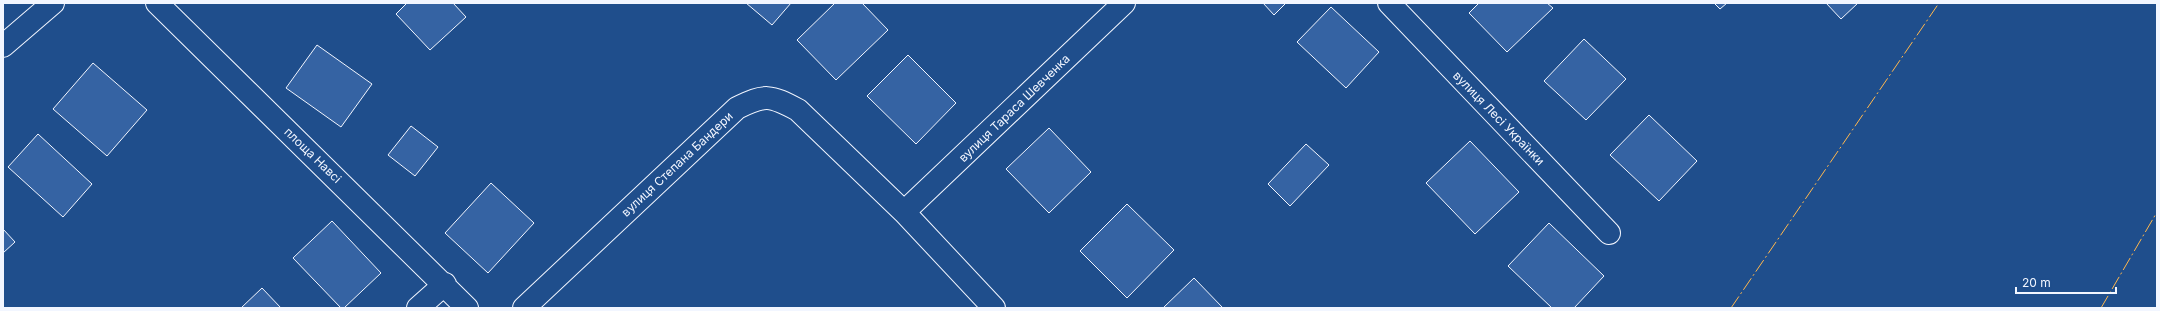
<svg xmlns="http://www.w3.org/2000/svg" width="2160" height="311" font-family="Inter,sans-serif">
<rect width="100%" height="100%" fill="#1f4e8c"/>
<path fill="#3563a3" stroke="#f2f6ff" d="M407,3h46l13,14 -36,33 -34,-36z
M746,3h45l-19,22z
M835,3h27l26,27 -52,50 -39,-40z
M1263,3h23l-12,12z
M1479,3h68l6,5 -46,44 -38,-39z
M1714,3h13l-7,6z
M1826,3h32l-17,16z
M1331,7l48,45 -33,36 -49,-46z
M1584,39l42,40 -40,41 -42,-39z
M317,45l55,39 -31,43 -55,-39z
M908,55l48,48 -40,41 -49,-48z
M93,63l54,47 -40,46 -54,-47z
M1649,115l48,46 -38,40 -49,-46z
M411,126l27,21 -23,29 -27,-21z
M1049,128l42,44 -42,41 -43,-44z
M38,134l54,50 -29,33 -55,-50z
M1470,141l49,51 -44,42 -49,-51z
M1306,144l23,21 -39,41 -22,-22z
M491,183l43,40 -46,50 -43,-40z
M1127,204l47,46 -47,48 -47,-47z
M332,221l49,52 -37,35h-3l-48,-50z
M1549,223l55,53 -30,32h-22l-44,-42z
M3,229l12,13 -12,11z
M1194,278l29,30h-60z
M262,288l19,20h-40z"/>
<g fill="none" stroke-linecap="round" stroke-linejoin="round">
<defs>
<path id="minor" d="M157,3l310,305
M1389,3l220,230
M904,212l220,-209
M418,308l27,-24
M524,308l213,-200c28,-14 33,-13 61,2l106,102 90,96"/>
<path id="secondary" d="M3,46l50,-43"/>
</defs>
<use href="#minor" stroke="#f2f6ff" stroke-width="24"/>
<use href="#secondary" stroke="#f2f6ff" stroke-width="24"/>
<use href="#minor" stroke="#1f4e8c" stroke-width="22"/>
<use href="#secondary" stroke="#1f4e8c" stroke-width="22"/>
<path stroke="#ffb74d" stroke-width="1" stroke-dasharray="14 3 2 3" stroke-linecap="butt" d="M1731,308l208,-305
M2101,308l56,-96"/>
</g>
<g text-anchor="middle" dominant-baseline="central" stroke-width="3" stroke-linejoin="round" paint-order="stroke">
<g font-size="12" fill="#f2f6ff" stroke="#1f4e8c">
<text transform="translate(1014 108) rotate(-44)">вулиця Тараса Шевченка</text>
<text transform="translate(1499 118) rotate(46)">вулиця Лесі Українки</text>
<text transform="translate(313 155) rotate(44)">площа Навсі</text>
<text transform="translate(677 164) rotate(-43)">вулиця Степана Бандери</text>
</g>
</g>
<rect width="2160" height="311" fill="none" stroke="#f2f6ff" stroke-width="8"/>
<path d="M2016 287v6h100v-6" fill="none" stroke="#f2f6ff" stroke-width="2"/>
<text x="2022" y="287" font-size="12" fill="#f2f6ff" stroke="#1f4e8c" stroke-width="3" paint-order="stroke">20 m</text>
</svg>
